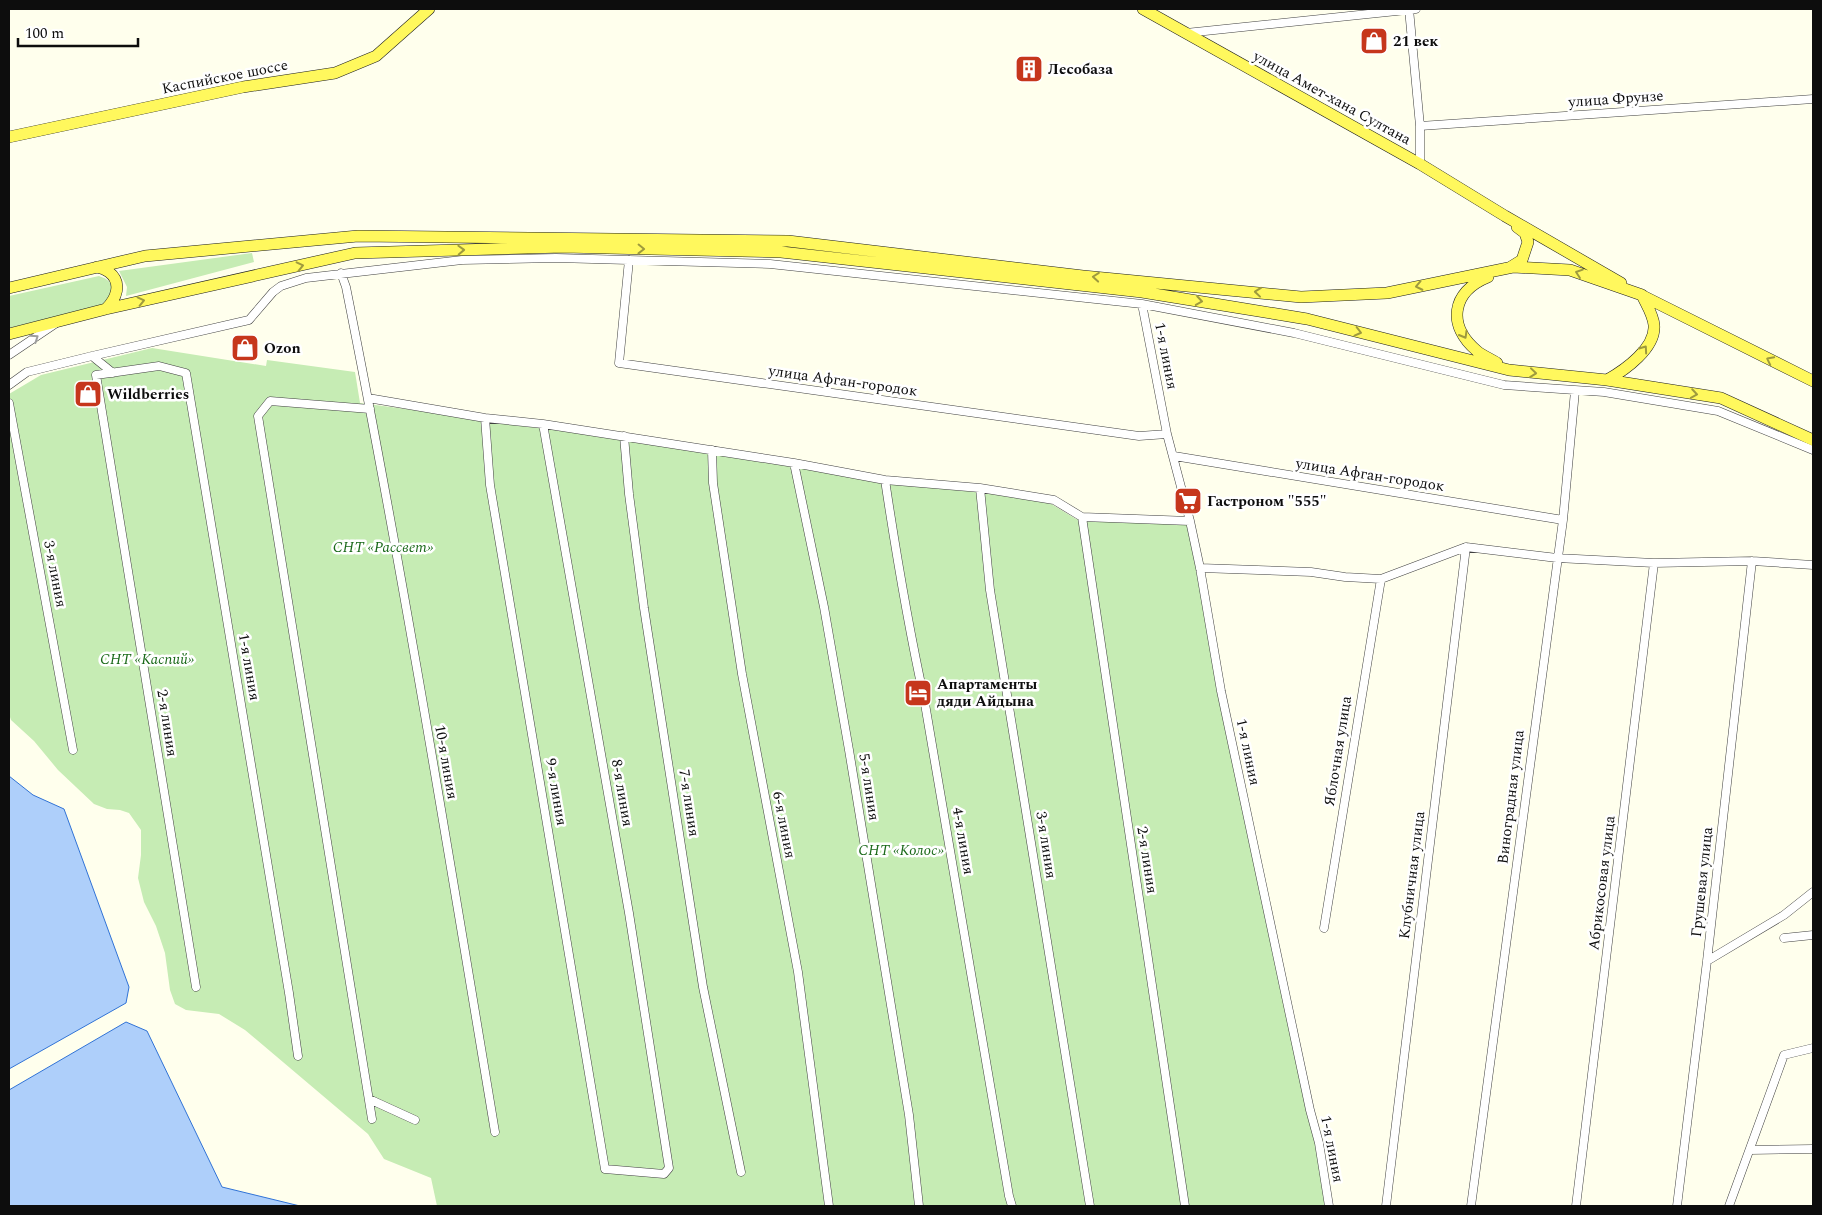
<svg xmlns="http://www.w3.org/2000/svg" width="1822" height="1215" font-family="Spectral,serif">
<rect width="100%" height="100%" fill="#ffffed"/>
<path fill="#c6ecb4" d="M252,253l2,9 -128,34 1,-9 -8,-16z
M99,276c9,3 12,6 15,15l-7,14 -98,23v-32z
M152,348l114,18 1,-6 88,12 5,31 115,15 6,3 156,19 163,27 94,17 133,13 21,5 28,17 82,5h37l26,148 109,534h-893l-6,-28 -47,-19 -16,-25 -123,-104 -26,-16 -33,-4 -11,-6 -5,-14 -5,-37 -9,-27 -12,-24 -6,-24 3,-23v-25l-12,-17 -9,-3 -13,-1 -13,-5 -36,-34 -24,-29 -23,-21 -2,-6v-320l32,-19z"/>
<path fill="#aecffa" stroke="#3173d6" d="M9,776l24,19 31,14 65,178 -3,16 -117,66z
M126,1022l21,9 75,156 78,19h-291v-116z"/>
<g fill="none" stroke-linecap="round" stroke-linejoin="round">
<defs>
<path id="street" d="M1409,9l11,117v38
M1186,33l230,-24
M1420,126l393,-27
M629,260l-10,103 520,73 28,-2
M341,273l5,14c56,280 102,563 149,845
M1142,304l25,130 23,87 10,47 21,123 89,419 9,33 10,63
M9,355l46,-31
M92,356l21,17
M9,385l18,-13 65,-16 157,-36 24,-28 8,-6 25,-8 156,-18 94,-2 214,6 372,40 152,29 210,52 100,7 114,19 95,39
M368,398l117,20 58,6 251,39 91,17 95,8 74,12 28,17 108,4
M9,403l64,347
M370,409l-100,-8 -12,15 114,703
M485,418l5,67 115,684 59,5 5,-6 -40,-255 -86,-489
M624,436l5,58 15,114 59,379 38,185
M712,450l1,33 29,191 56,298 31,234
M1174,456l389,64
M794,463l30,144 25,143 60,365 10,91
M885,480c11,73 23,145 39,218l85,498 3,10
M980,488l10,102 100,616
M1082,517l103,689
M1200,568l111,4 34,5 36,2 85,-32 91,11 97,5 98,-2 61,4
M1324,928l57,-349
M1784,938l29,-3
M1707,961l77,-46 29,-23
M196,987l-100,-612 63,-9 27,7 103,620 9,63
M369,1099l46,21
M1750,1150l63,-1
M1386,1206l80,-659
M1471,1206l92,-686 12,-129
M1576,1206l78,-643
M1677,1206l30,-245 45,-400
M1729,1206l55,-151 29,-7"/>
<path id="primary" d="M1143,9l277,155 85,52 116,67
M9,137l234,-50 92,-14 41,-17 53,-47
M97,267c4,1 9,3 12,5 14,11 7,27 -3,37
M1509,268l13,-8 6,-18 -3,-9 -8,-6
M1488,277c-37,15 -41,49 -11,74 6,5 14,8 20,12
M9,288l136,-32 213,-20 430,5 295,35 218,21 86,-4 126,-26 57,3 72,25c4,9 11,19 12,30 2,23 -29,45 -47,55
M1641,295l172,86
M9,334l97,-25 249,-56 208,-6 218,5 361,40 165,27 202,51 98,10 114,18 92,42"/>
</defs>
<use href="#street" stroke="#404040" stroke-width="9"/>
<use href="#primary" stroke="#1e1e1e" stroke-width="12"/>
<use href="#street" stroke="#fff" stroke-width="8"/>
<use href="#primary" stroke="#fff85d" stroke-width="11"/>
</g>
<defs><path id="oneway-chevron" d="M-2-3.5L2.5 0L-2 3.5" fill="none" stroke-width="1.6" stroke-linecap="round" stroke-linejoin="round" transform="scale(1.25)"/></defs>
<g stroke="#9e9a3d">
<use href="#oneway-chevron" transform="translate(641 249) rotate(1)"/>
<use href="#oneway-chevron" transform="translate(461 250) rotate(-2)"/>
<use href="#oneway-chevron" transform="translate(300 266) rotate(-13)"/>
<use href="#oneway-chevron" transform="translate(1579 273) rotate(-161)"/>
<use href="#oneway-chevron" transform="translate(1096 277) rotate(-175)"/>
<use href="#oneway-chevron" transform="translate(1419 286) rotate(168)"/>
<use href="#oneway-chevron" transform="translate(1258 292) rotate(-174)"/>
<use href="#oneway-chevron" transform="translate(141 301) rotate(-13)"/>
<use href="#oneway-chevron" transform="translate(1199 301) rotate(9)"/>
<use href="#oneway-chevron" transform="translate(1358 332) rotate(14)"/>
<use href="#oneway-chevron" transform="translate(1464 335) rotate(60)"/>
<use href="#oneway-chevron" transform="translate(1644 349) rotate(-55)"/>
<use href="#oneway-chevron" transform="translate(1770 360) rotate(-153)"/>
<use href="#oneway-chevron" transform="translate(1533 373) rotate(6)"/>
<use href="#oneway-chevron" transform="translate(1694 394) rotate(9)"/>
</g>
<use stroke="#9e9e9e" href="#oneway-chevron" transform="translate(35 338) rotate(-34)"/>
<defs>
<symbol id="shop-square" viewBox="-11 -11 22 22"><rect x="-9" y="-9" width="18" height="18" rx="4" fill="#c6361c" stroke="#fff"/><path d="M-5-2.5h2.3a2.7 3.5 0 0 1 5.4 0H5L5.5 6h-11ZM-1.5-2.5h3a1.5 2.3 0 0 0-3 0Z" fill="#fff"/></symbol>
<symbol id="building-square" viewBox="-11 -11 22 22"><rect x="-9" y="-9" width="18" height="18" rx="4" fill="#c6361c" stroke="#fff"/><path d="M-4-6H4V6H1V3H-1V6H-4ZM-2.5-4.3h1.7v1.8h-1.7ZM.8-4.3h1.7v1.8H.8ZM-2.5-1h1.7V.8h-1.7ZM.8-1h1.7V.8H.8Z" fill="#fff"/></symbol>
<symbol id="supermarket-square" viewBox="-11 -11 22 22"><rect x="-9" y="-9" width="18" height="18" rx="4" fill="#c6361c" stroke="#fff"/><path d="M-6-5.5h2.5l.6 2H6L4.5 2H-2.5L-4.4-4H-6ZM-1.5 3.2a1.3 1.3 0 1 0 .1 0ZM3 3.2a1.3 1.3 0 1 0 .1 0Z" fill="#fff"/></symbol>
<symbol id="hotel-square" viewBox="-11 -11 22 22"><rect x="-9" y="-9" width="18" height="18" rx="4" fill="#c6361c" stroke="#fff"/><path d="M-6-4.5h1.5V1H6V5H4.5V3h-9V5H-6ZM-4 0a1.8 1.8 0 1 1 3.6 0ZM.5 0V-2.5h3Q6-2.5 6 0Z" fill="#fff"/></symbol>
</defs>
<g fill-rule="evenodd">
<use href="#shop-square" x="1358" y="25" width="32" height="32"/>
<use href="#building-square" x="1013" y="53" width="32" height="32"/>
<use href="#shop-square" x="229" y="332" width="32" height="32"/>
<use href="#shop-square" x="72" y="378" width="32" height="32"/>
<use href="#supermarket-square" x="1172" y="485" width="32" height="32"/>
<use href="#hotel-square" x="902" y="677" width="32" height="32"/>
</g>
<g text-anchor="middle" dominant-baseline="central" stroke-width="5" stroke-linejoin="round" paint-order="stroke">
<g font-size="15" font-weight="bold" fill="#0d0d0d" stroke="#fff" text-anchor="start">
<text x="1393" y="41">21 век</text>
<text x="1048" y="69">Лесобаза</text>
<text x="264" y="348">Ozon</text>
<text x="107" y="394">Wildberries</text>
<text x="1207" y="501">Гастроном "555"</text>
<text x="937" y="684">Апартаменты<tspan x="937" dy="17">дяди Айдына</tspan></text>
</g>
<g font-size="15" fill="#0d0d0d" stroke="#fff">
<text transform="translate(225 77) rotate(-11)">Каспийское шоссе</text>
<text transform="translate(1332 98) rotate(29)">улица Амет-хана Султана</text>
<text transform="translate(1616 99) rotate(-4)">улица Фрунзе</text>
<text transform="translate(1166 356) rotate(79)">1-я линия</text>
<text transform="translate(843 381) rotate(8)">улица Афган-городок</text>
<text transform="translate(1370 475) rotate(9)">улица Афган-городок</text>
<text transform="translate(55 574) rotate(79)">3-я линия</text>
<text transform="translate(249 667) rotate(80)">1-я линия</text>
<text transform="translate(167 723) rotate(81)">2-я линия</text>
<text transform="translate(1338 751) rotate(-81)">Яблочная улица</text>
<text transform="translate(1248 752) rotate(78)">1-я линия</text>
<text transform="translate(446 762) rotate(80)">10-я линия</text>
<text transform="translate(869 787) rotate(81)">5-я линия</text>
<text transform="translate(556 792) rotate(80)">9-я линия</text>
<text transform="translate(622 793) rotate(80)">8-я линия</text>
<text transform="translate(1511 797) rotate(-83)">Виноградная улица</text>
<text transform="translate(689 803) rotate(81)">7-я линия</text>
<text transform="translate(784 825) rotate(79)">6-я линия</text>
<text transform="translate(963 841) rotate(80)">4-я линия</text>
<text transform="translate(1046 845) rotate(81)">3-я линия</text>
<text transform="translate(1147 860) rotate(81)">2-я линия</text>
<text transform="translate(1412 875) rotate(-83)">Клубничная улица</text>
<text transform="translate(1702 882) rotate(-84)">Грушевая улица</text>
<text transform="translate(1602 883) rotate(-83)">Абрикосовая улица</text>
<text transform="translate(1332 1149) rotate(79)">1-я линия</text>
</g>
<g font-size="15" font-style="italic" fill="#1a6919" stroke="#fff">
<text x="383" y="547">СНТ «Рассвет»</text>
<text x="147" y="659">СНТ «Каспий»</text>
<text x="901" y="850">СНТ «Колос»</text>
</g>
</g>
<rect width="1822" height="1215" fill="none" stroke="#0d0d0d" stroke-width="20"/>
<path d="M18 38v8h120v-8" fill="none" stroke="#0d0d0d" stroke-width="2.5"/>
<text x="25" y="38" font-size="15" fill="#0d0d0d" stroke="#ffffff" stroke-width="4" paint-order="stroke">100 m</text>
</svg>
